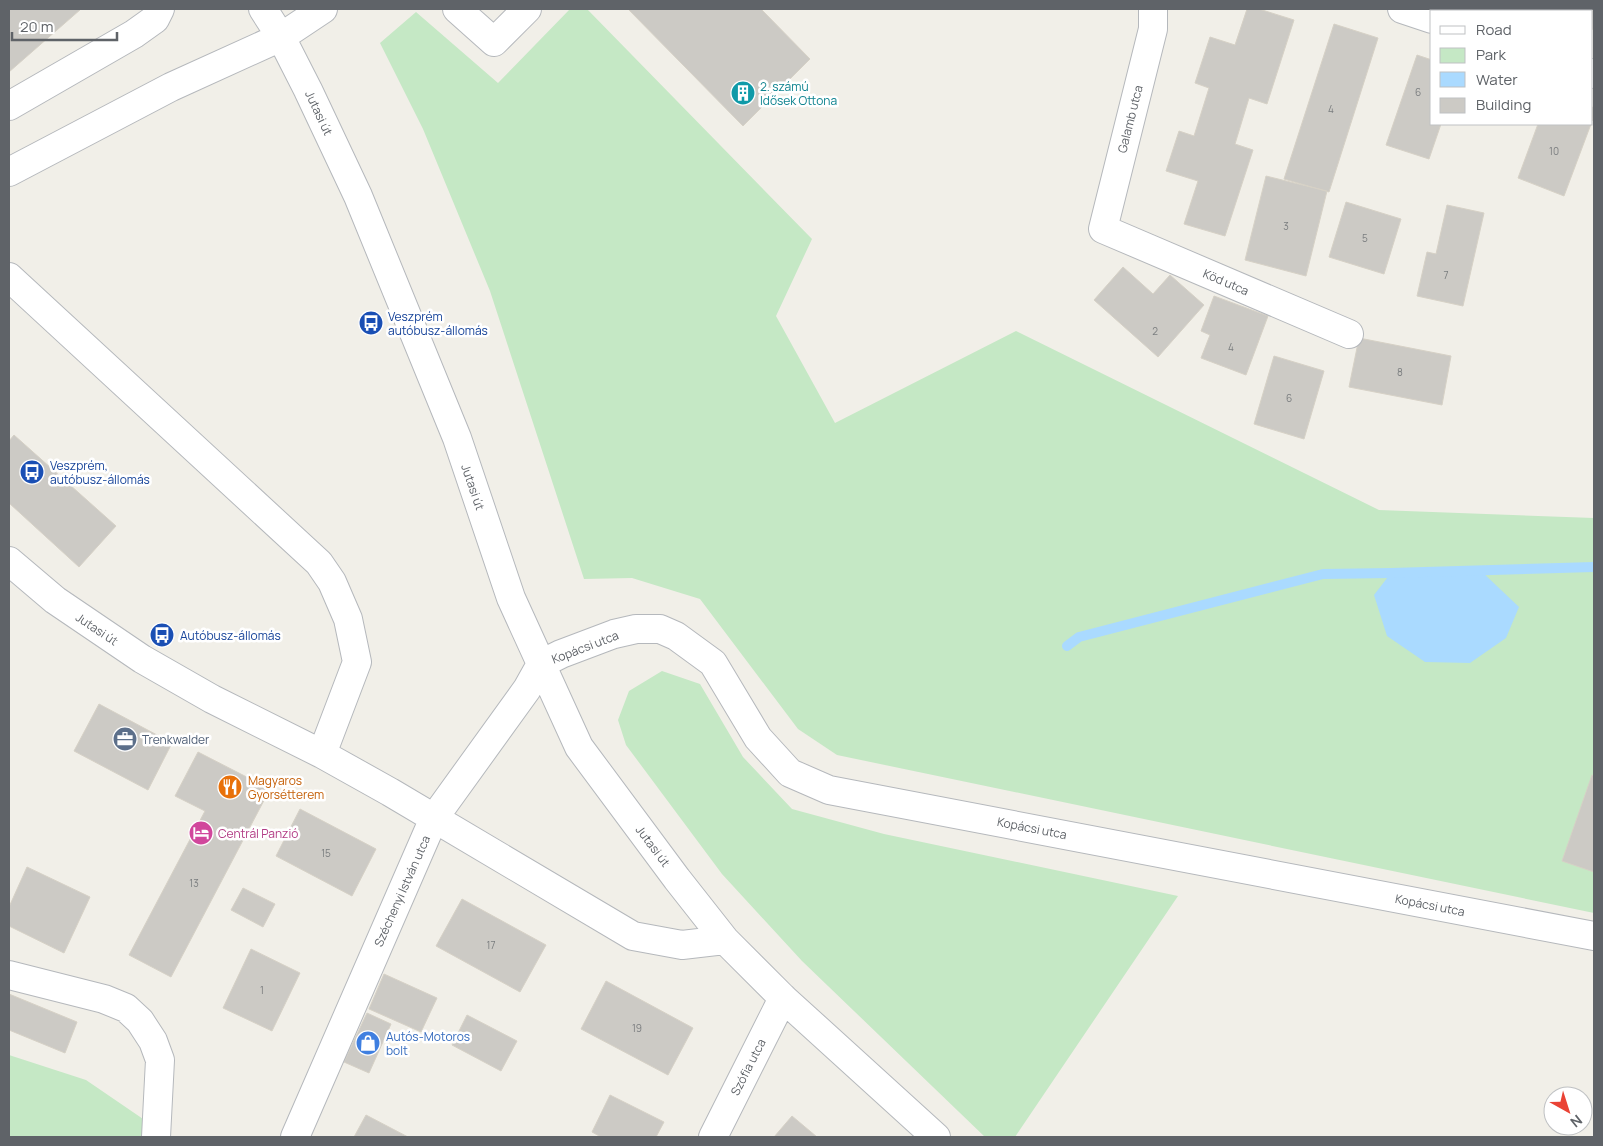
<svg xmlns="http://www.w3.org/2000/svg" width="1603" height="1146" font-family="Manrope,sans-serif">
<rect width="100%" height="100%" fill="#f1efe8"/>
<path fill="#c5e8c5" d="M570,9h17l225,230 -36,77 59,107 181,-92 363,179 215,8v395l-757,-158 -39,-26 -98,-130 -68,-21 -48,1 -94,-288 -67,-162 -43,-86 36,-31 82,71z
M662,671l38,13 43,73 49,52 92,25 294,62 -163,241h-30l-183,-176 -80,-87 -96,-129 -8,-25 11,-29z
M9,1055l77,25 60,41v16h-137z"/>
<path fill="#aadaff" d="M1480,570l39,37 -13,31 -36,25 -45,-1 -38,-26 -13,-41 17,-22z"/>
<g fill="none" stroke-linecap="round" stroke-linejoin="round">
<path stroke="#aadaff" stroke-width="10" d="M1067,646l12,-9 244,-63 68,-1 203,-6"/>
</g>
<path fill="#cccac5" stroke="#d6d1c6" d="M9,9h72l-72,63z
M628,9h133l49,50 -67,67z
M1247,9h12l35,11 -27,84 -18,-6 -14,46 18,6 -28,86 -41,-12 14,-43 -32,-10 13,-40 15,5 15,-48 -14,-5 15,-46 25,8z
M1467,9h16l-1,2h-11z
M1498,9h73l-2,2h-72z
M1593,9h1v21l-2,-1 -1,-18z
M1334,24l44,14 -49,154 -45,-13z
M1417,55l15,5v64h9l-12,35 -43,-14z
M1592,107l2,1v6l-2,7z
M1538,124h53l-27,72 -46,-18z
M1266,176l61,15 -21,85 -61,-16z
M1346,202l55,17 -17,55 -55,-17z
M1447,205l37,8 -21,93 -46,-10 10,-44 9,2z
M1123,267l30,27 17,-19 34,30 -46,52 -64,-57z
M1214,296l54,20 -22,59 -45,-17 9,-23 -9,-4z
M1359,338l92,18 -9,49 -93,-18z
M1274,356l50,15 -20,68 -50,-15z
M14,435l102,91 -37,41 -70,-64v-62z
M99,704l73,39 -24,47 -74,-39z
M198,752l72,37 -99,188 -42,-22 76,-144 -30,-15z
M1592,775l2,1v96l-32,-11z
M300,809l76,40 -24,47 -76,-40z
M27,867l63,30 -26,56 -55,-27v-19z
M243,888l32,16 -12,23 -32,-17z
M462,899l84,46 -26,47 -84,-46z
M251,949l49,24 -28,58 -49,-23z
M384,974l53,24 -16,34 -52,-23z
M606,981l87,47 -25,47 -87,-46z
M9,994l68,28 -12,31 -56,-23z
M367,1013l24,11 -22,49 -25,-11z
M467,1015l50,26 -16,30 -49,-26z
M610,1095l54,27 -8,15h-55l-9,-5z
M366,1115l42,22h-54z
M792,1116l25,21h-43z"/>
<g fill="none" stroke-linecap="round" stroke-linejoin="round">
<defs>
<path id="minor" d="M263,9l18,28 27,53 50,106 99,242 54,160 68,149 98,132 48,61 58,58 153,139
M457,9l37,33 33,-33
M1153,9v20l-50,200 246,105
M1402,9l30,10
M1592,73l2,1
M9,106l125,-72 21,-15 5,-10
M9,172l162,-85 110,-50 42,-28
M9,277l310,286 13,19 16,37 9,43 -35,92
M9,561l46,39 87,59 70,40 110,55 68,38 243,144 49,9 43,-5
M541,664l20,-10 53,-20 22,-5h24l16,7 37,27 45,75 32,35 39,17 765,146
M9,975l95,24 22,9 14,13 13,20 7,19 -4,77
M295,1137l139,-319 93,-129 14,-25
M713,1137l70,-139"/>
</defs>
<use href="#minor" stroke="#b5b8bc" stroke-width="30"/>
<use href="#minor" stroke="#fff" stroke-width="28"/>
</g>
<defs>
<symbol id="building-disc" viewBox="-11 -11 22 22"><circle r="9.5" fill="#0f9aa8" stroke="#fff"/><path d="M-4-6H4V6H1V3H-1V6H-4ZM-2.5-4.3h1.7v1.8h-1.7ZM.8-4.3h1.7v1.8H.8ZM-2.5-1h1.7V.8h-1.7ZM.8-1h1.7V.8H.8Z" fill="#fff"/></symbol>
<symbol id="bus-disc" viewBox="-11 -11 22 22"><circle r="9.5" fill="#1a4fb4" stroke="#fff"/><path d="M-5-6H5V4H4V6H2V4H-2V6H-4V4H-5ZM-3.5-4V0h7V-4ZM-3.5 1.2v1.5H-2V1.2ZM2 1.2v1.5H3.5V1.2Z" fill="#fff"/></symbol>
<symbol id="office-disc" viewBox="-11 -11 22 22"><circle r="9.5" fill="#5c6f8a" stroke="#fff"/><path d="M-6-3h4V-5.5h4V-3h4V5H-6ZM-1-4.5V-3h2v-1.5ZM-6 0V1H6V0Z" fill="#fff"/></symbol>
<symbol id="restaurant-disc" viewBox="-11 -11 22 22"><circle r="9.5" fill="#e8710a" stroke="#fff"/><path d="M-5-6h1v4h1v-4h1v4h1v-4h1v5L-1.5 .5V6h-2V.5L-5-1ZM5-6V6H3V1.5H1.5Q1.5-4 5-6Z" fill="#fff"/></symbol>
<symbol id="hotel-disc" viewBox="-11 -11 22 22"><circle r="9.5" fill="#d1479c" stroke="#fff"/><path d="M-6-4.5h1.5V1H6V5H4.5V3h-9V5H-6ZM-4 0a1.8 1.8 0 1 1 3.6 0ZM.5 0V-2.5h3Q6-2.5 6 0Z" fill="#fff"/></symbol>
<symbol id="shop-disc" viewBox="-11 -11 22 22"><circle r="9.5" fill="#3f7fe0" stroke="#fff"/><path d="M-5-2.5h2.3a2.7 3.5 0 0 1 5.4 0H5L5.5 6h-11ZM-1.5-2.5h3a1.5 2.3 0 0 0-3 0Z" fill="#fff"/></symbol>
</defs>
<g fill-rule="evenodd">
<use href="#building-disc" x="729" y="79" width="28" height="28"/>
<use href="#bus-disc" x="357" y="309" width="28" height="28"/>
<use href="#bus-disc" x="18" y="458" width="28" height="28"/>
<use href="#bus-disc" x="148" y="621" width="28" height="28"/>
<use href="#office-disc" x="111" y="725" width="28" height="28"/>
<use href="#restaurant-disc" x="216" y="773" width="28" height="28"/>
<use href="#hotel-disc" x="187" y="819" width="28" height="28"/>
<use href="#shop-disc" x="354" y="1029" width="28" height="28"/>
</g>
<g text-anchor="middle" dominant-baseline="central" stroke-width="5" stroke-linejoin="round" paint-order="stroke">
<g font-size="10" fill="#7a7d7f">
<text x="1418" y="92">6</text>
<text x="1331" y="109">4</text>
<text x="1554" y="151">10</text>
<text x="1286" y="226">3</text>
<text x="1365" y="238">5</text>
<text x="1446" y="275">7</text>
<text x="1155" y="331">2</text>
<text x="1231" y="347">4</text>
<text x="1400" y="372">8</text>
<text x="1289" y="398">6</text>
<text x="326" y="853">15</text>
<text x="194" y="883">13</text>
<text x="491" y="945">17</text>
<text x="262" y="990">1</text>
<text x="637" y="1028">19</text>
</g>
<g font-size="12" fill="#0d838f" stroke="#fff" text-anchor="start">
<text x="760" y="86">2. számú<tspan x="760" dy="14">Idősek Ottona</tspan></text>
</g>
<g font-size="12" fill="#5f6368" stroke="#fff">
<text transform="translate(319 113) rotate(65)">Jutasi út</text>
<text transform="translate(1130 119) rotate(-76)">Galamb utca</text>
<text transform="translate(1226 282) rotate(23)">Köd utca</text>
<text transform="translate(473 487) rotate(71)">Jutasi út</text>
<text transform="translate(97 629) rotate(34)">Jutasi út</text>
<text transform="translate(585 647) rotate(-21)">Kopácsi utca</text>
<text transform="translate(1032 828) rotate(11)">Kopácsi utca</text>
<text transform="translate(653 846) rotate(53)">Jutasi út</text>
<text transform="translate(402 891) rotate(-66)">Széchenyi István utca</text>
<text transform="translate(1430 905) rotate(11)">Kopácsi utca</text>
<text transform="translate(748 1067) rotate(-63)">Szófia utca</text>
</g>
<g font-size="12" fill="#164399" stroke="#fff" text-anchor="start">
<text x="388" y="316">Veszprém<tspan x="388" dy="14">autóbusz-állomás</tspan></text>
<text x="50" y="465">Veszprém,<tspan x="50" dy="14">autóbusz-állomás</tspan></text>
<text x="180" y="635">Autóbusz-állomás</text>
</g>
<g font-size="12" fill="#4e5e75" stroke="#fff" text-anchor="start">
<text x="142" y="739">Trenkwalder</text>
</g>
<g font-size="12" fill="#c56008" stroke="#fff" text-anchor="start">
<text x="248" y="780">Magyaros<tspan x="248" dy="14">Gyorsétterem</tspan></text>
</g>
<g font-size="12" fill="#b23c85" stroke="#fff" text-anchor="start">
<text x="218" y="833">Centrál Panzió</text>
</g>
<g font-size="12" fill="#366cbe" stroke="#fff" text-anchor="start">
<text x="386" y="1036">Autós-Motoros<tspan x="386" dy="14">bolt</tspan></text>
</g>
</g>
<rect width="1603" height="1146" fill="none" stroke="#5f6368" stroke-width="20"/>
<rect x="1430" y="10" width="162" height="115" fill="#ffffff" stroke="#bfc1c3"/>
<rect x="1440" y="26" width="25" height="8" fill="#ffffff" stroke="#bfc1c3"/>
<text x="1476" y="35" font-size="15" fill="#5f6368">Road</text>
<rect x="1440" y="48" width="25" height="15" fill="#c5e8c5" stroke="#bfc1c3"/>
<text x="1476" y="60" font-size="15" fill="#5f6368">Park</text>
<rect x="1440" y="72" width="25" height="15" fill="#aadaff" stroke="#bfc1c3"/>
<text x="1476" y="85" font-size="15" fill="#5f6368">Water</text>
<rect x="1440" y="98" width="25" height="15" fill="#cccac5" stroke="#bfc1c3"/>
<text x="1476" y="110" font-size="15" fill="#5f6368">Building</text>
<g transform="translate(1568 1111) rotate(141)"><circle r="24" fill="#ffffff" stroke="#bfc1c3"/>
<path d="M0-4L9 19L0 12L-9 19Z" fill="#ea4335"/>
<text y="-8" font-size="14" font-weight="bold" text-anchor="middle" fill="#5f6368">N</text>
</g>
<path d="M12 32v8h105v-8" fill="none" stroke="#5f6368" stroke-width="2.5"/>
<text x="20" y="32" font-size="15" fill="#5f6368" stroke="#ffffff" stroke-width="4" paint-order="stroke">20 m</text>
</svg>
